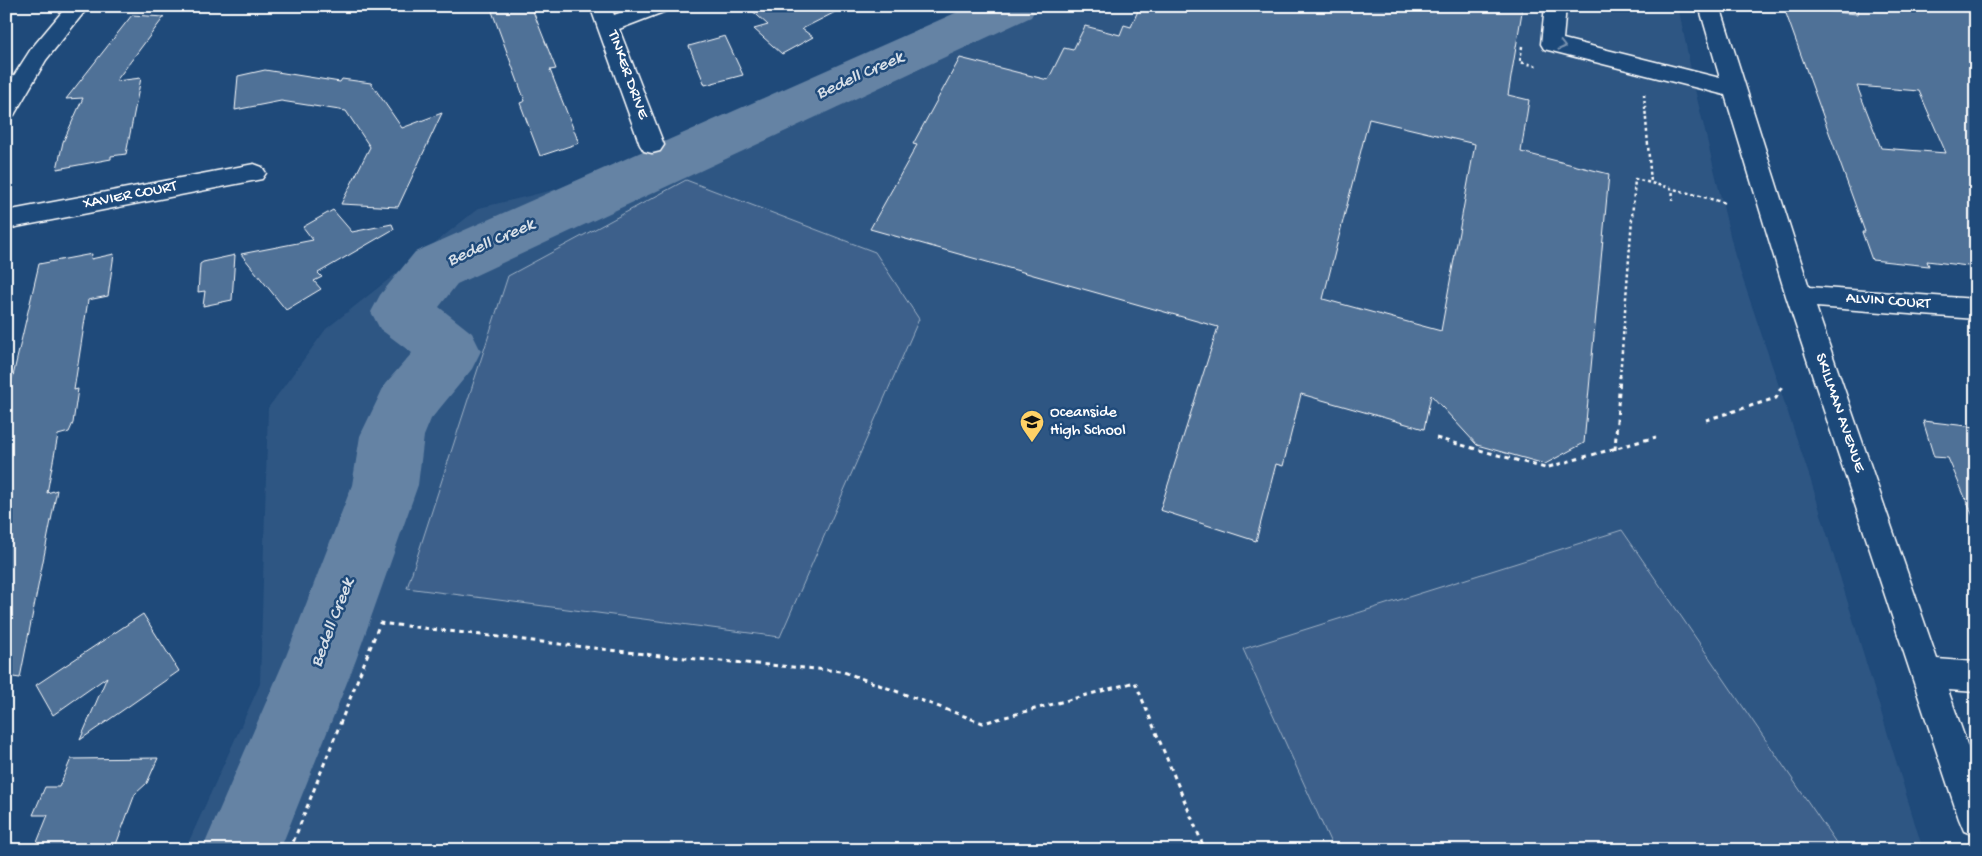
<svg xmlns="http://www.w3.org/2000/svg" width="1982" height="856" font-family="'Gochi Hand',sans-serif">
<rect width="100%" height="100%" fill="#1f4a7a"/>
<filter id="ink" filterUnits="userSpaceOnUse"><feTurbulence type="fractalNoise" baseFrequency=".02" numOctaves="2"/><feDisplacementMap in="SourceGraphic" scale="10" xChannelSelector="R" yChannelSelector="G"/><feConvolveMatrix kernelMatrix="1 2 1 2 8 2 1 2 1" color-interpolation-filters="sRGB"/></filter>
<g filter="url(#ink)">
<path fill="#2e5683" d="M1052,6h626l18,88 39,162 75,222 113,372h-1738l75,-166 8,-276 58,-79 153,-121 177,-43 227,-81z"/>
<path fill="#3c618b" stroke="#9eb0c5" d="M686,180l189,72 44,67 -139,318 -373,-49 101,-312z
M1622,530l219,320h-507l-91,-201z"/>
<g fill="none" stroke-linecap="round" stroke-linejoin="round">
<path fill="#6583a4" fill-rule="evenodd" d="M971,6h67l-7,11 -574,267 -18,23 33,26 9,18 -9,18 -41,50 -7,17 -6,49 -62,175 -76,190h-78l84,-194 66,-171 8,-49 25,-52 27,-31 -32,-24 -9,-17 9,-17 35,-43z"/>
</g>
<path fill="#507197" stroke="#fff" fill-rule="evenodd" d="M490,6h41l25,63 -6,1 29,73 -39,13 -20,-53 5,-2z
M747,6h100l-45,23 11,8 -31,17 -28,-25 14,-4z
M1140,6h383l-15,89 21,5 -8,52 88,22 -25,269 -39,21 -68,-19 -46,-50 -7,34 -123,-35 -18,72 -7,-2 -20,77 -96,-31 58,-183 -348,-98 47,-84 -4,-1 47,-86 88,22 16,-32 9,2 12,-24 35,9 4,-10 7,2zM1369,119l106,25 -34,187 -118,-32z
M1859,6h117v261l-49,-6 2,5 -57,-6 -10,-28h3l-81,-224 74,6zM1857,86l62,5 27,62 -65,-5z
M132,15l32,2 -48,64 25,-3 -15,76 -15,2v3l-54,10 6,-27 20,-44 -17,1z
M725,36l18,39 -38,10 -16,-39z
M265,70l75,12 2,-3 29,4 31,45 40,-15 -44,94 -57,-3 29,-57 -24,-36 -65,-10 -46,9 3,-34z
M333,210l19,22 40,-8 2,5 -76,44 4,4 -8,4 7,8 -35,21 -45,-56 72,-14 -10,-13z
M92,254l-1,5 23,-5 -6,42 -20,4 -14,90 4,-1 -5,34 -4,9 -11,3 -11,58 10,-3 -37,188 -14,-2v-270l33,-142z
M235,255l-3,45 -29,6 2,-15 -7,1 2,-28 3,-2z
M1923,421l53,6v96l-28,-65 -14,-1z
M143,614l36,57 -99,69 27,-63 -54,38 -17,-30z
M158,758l-11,25 -12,11 -21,56h-80l14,-35h-15l12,-28h14l12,-28z"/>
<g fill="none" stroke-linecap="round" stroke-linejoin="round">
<defs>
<path id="minor" d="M67,6h22l-43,54 -32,55 -8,2v-29l25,-39z
M590,6h21l3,9 24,-9h31l-3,5 -47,18 45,116 -4,6 -8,2 -8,-2 -4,-6z
M1545,6h21l-3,33 157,39 -21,-72h21l89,281 167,12v20l-160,-12 121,352 39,3v30l-28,-2 28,80v66l-12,-5 -5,-12 -173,-523 -61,-201 -181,-46 -3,-5z
M254,164l8,3 4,6 -4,6 -256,50v-18z"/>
</defs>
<use href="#minor" stroke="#fff" stroke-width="3"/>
<path stroke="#fff" stroke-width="2.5" stroke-dasharray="3 3" stroke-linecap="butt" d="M1522,46l-2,16 17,4
M1644,94l7,89 75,20
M1672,201l1,-12
M1620,377l15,-198 16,4"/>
<path stroke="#fff" stroke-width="3" stroke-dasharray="4.5 4.5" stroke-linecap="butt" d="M1706,420l70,-22 6,-12
M1436,438l109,30 111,-31
M1615,450l5,-74
M290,850l90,-227 281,33 180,15 142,52 152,-41 70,168"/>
<use href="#minor" fill="#1f4a7a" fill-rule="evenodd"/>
</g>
<defs><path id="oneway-chevron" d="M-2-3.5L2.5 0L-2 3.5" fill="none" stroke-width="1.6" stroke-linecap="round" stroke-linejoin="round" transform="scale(1.25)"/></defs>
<use stroke="#7992af" href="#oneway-chevron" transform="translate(1562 46) rotate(14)"/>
</g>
<defs>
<symbol id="school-pin" viewBox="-11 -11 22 30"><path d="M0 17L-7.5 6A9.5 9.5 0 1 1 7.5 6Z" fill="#ffd166" stroke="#1f4a7a"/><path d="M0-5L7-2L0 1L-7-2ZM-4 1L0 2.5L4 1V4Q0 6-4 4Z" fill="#111"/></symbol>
</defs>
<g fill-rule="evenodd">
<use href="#school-pin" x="1018" y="408" width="28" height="38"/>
</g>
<g text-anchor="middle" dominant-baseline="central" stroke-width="5" stroke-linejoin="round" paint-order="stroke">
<g font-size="16" fill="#fff" stroke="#1f4a7a">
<text transform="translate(627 75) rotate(70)">TINKER DRIVE</text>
<text transform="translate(130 196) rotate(-11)">XAVIER COURT</text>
<text transform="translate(1888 302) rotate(4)">ALVIN COURT</text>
<text transform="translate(1839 413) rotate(71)">SKILLMAN AVENUE</text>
</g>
<g font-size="16" fill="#fff" stroke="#1f4a7a" text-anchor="start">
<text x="1050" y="413">Oceanside<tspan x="1050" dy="18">High School</tspan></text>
</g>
<g font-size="18" font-style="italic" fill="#d8e0e8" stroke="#1f4a7a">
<text transform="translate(860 76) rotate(-24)">Bedell Creek</text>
<text transform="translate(491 243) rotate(-24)">Bedell Creek</text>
<text transform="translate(333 623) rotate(-69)">Bedell Creek</text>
</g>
</g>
<rect width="1982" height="856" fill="none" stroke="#1f4a7a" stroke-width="25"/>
<rect x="12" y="12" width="1957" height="831" fill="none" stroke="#fff" stroke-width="2" filter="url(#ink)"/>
</svg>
